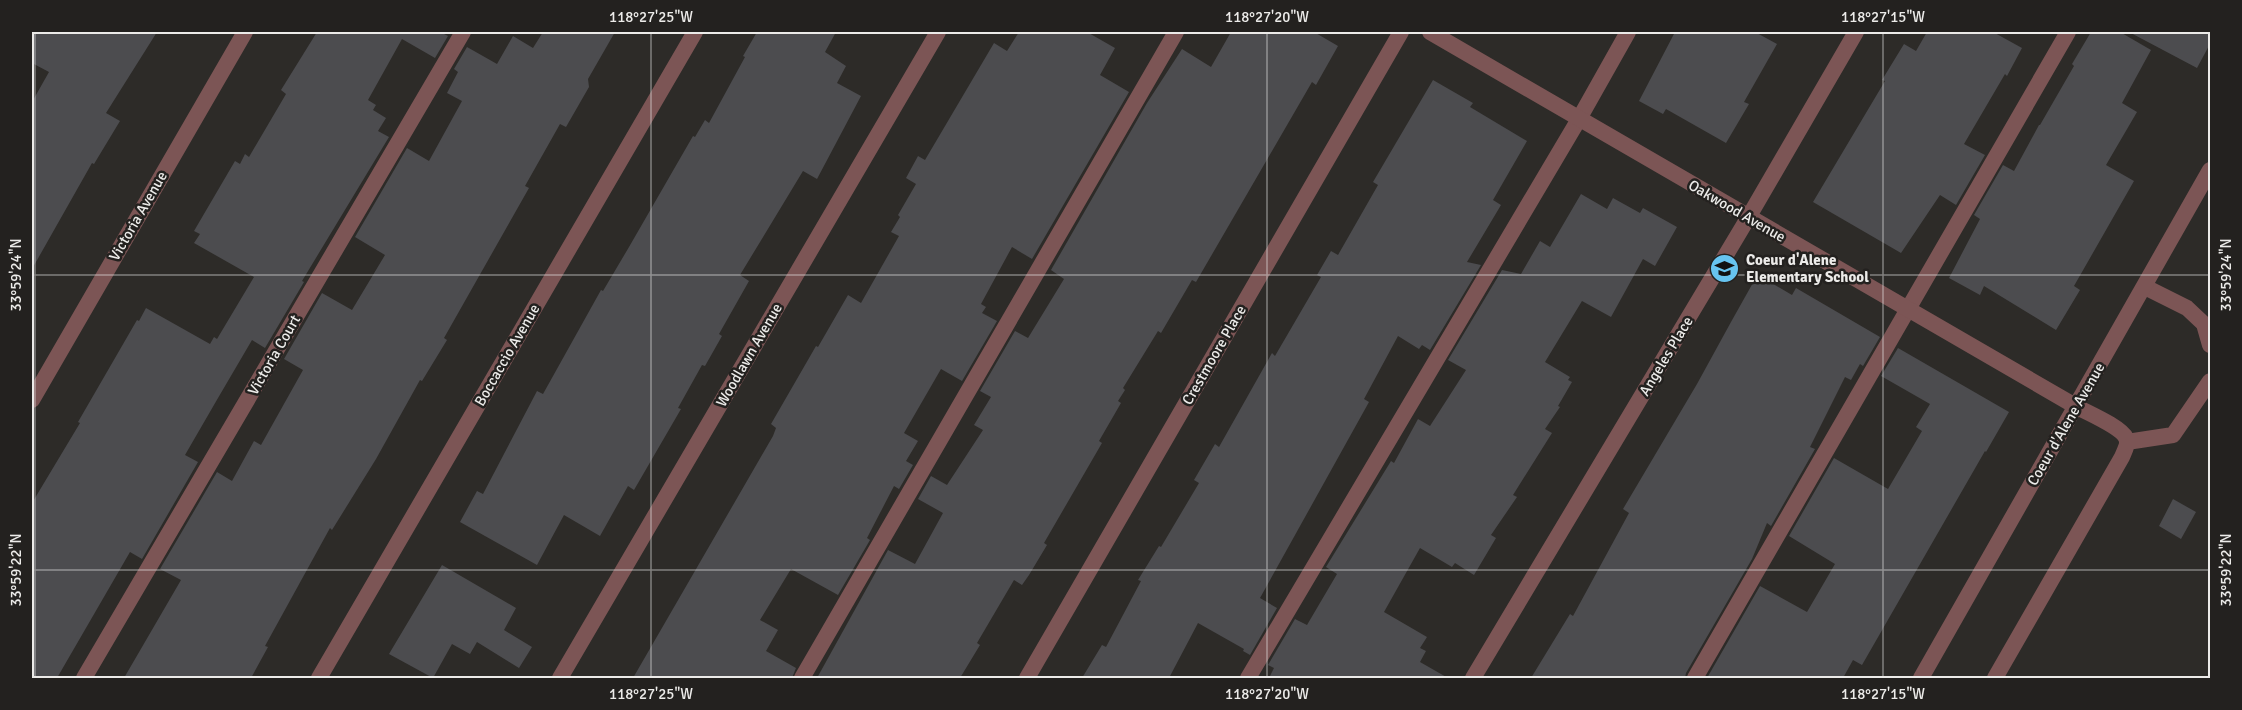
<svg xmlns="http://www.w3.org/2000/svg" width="2242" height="710" font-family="Signika,sans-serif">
<rect width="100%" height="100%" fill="#2d2b28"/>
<path fill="#4c4c4f" d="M32,32h125l-51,81 14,8 -26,43 -2,-1 -60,106v-167l17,-30 -17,-9z
M317,32h123l8,4 -13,22 -33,-19 -34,61 8,5 -3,5 13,8 -8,13 11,6 -87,144 2,1 -39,66 -13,-8 -34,58 -33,57 13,7 -56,97 -12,-7 -73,126h-25v-175l48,-80 -2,-1 59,-102 2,1 7,-13 64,36 4,-7 3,2 37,-62 -60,-34 6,-9 -6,-3 41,-70 5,3 5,-10 4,3 37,-63 -5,-4z
M543,32h72l-27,47 1,8 -23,40 -6,-3 -35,62 4,2 -85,150 3,2 -25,41 -2,-1 -44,79 -44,71 -2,-2 -65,118 3,1 -17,31h-127l57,-98 -21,-11 57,-97 15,9 22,-40 7,4 42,-75 -19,-11 38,-66 30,17 33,-55 -30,-18 52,-89 22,13 33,-60 -15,-8 11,-21 -4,-3 13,-22 30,17 16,-28 20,12z
M757,32h79l-11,20 21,14 -9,17 24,13 -44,83 -14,-8 -63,104 9,6 -30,53 3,2 -17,30 -3,-1 -24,43 3,1 -47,81 -6,-4 -28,50 -36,-21 -27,50 -77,-43 17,-31 6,3 54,-103 6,3 58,-104 2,1 26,-44 64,-111 2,1 10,-17 4,3 36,-66 -2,-1z
M1019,32h68l28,16 -15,27 29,17 -97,167 -20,-12 -31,57 5,3 -4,6 15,8 -35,60 -21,-12 -37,64 14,8 -12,20 7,4 -14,24 -5,-3 -27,52 3,2 -32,55 -47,-26 -31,51 18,10 -12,21 30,17 -4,10h-159l140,-242 3,-8 -5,-4 45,-78 2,1 30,-52 13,8 38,-67 -8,-4 9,-15 -2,-2 18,-31 -10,-6 12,-22 7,4 69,-117 13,8z
M1231,32h83l24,14 -22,39 -4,-3 -116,200 -4,-2 -31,53 -3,-2 -35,57 2,2 -7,11 3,2 -22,38 3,2 -58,100 3,2 -18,30 -7,10 -8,-5 -37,63 3,2 -20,33h-143l71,-128 27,14 28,-51 -25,-14 13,-23 16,9 36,-55 -9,-5 17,-28 -11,-6 35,-60 13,7 36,-59 -13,-9 96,-167 35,-54 29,18z
M1675,32h80l22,12 -33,58 5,2 -23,39 -60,-34 -3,5 -24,-13z
M1927,32h66l29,16 -15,28 -2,-2 -41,70 21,11 -29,50 -16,-10 -39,58 -88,-51 72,-121 -3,-1 22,-36 12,7z
M2091,32h29l31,18 -29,53 15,9 -31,53 28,16 -60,105 6,4 -24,40 -72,-44 -4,9 -31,-17 31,-59 -6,-4 29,-50 11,6 25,-46h1l34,-59 -2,-2z
M2129,32h82v10l-14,26z
M1433,80l40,23 -3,4 57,34 -34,59 8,5 -34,57 14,3 -51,85 -8,-5 -3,4 -21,-13 -34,63 5,3 -109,196 17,10 -27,47 -7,-4 1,-2 -46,-26 -29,55h-87l20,-33 4,2 35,-66 -3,-1 21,-34 2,1 38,-64 -5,-3 21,-36 4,3 53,-94 3,3 46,-79 -4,-2 14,-24 7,4 40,-70 -5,-3z
M1581,194l26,15 6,-11 27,15 3,-5 34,19 -22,39 -12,-7 -32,58 -29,-16 -37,61 25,15 -2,3 4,2 -14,24 2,1 -15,22 7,4 -39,62 4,2 -26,38 5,3 -22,37 -19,-12 -3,4 -32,-19 -36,64 43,25 -7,11 6,3 -6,11 28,16h-179l5,-10 -6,-3 27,-46 12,6 30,-51 -11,-7 65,-106 3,2 24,-44 12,7 36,-56 -18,-10 54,-90 19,4 19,-33 10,6z
M1763,278l29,17 4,-7 84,49 -17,29 -3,-2 -9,16 -6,-3 -35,70 5,2 -44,77 -4,-3 -15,36 -66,114 -1,5h-154l39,-64 3,2 56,-103 -6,-4 74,-125 34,-62 23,-41 6,3z
M1898,348l111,64 -23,40 -1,-1 -123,214 -9,-5 -10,18h-136l53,-92 47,26 28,-48 -46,-28 45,-78 54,31 34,-58 -6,-4 14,-23 -49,-28z
M2173,499l23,13 -15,27 -22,-13z
M442,565l74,43 -12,22 28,17 -13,21 -42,-26 -7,12 -18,-10 -19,34 -44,-24z"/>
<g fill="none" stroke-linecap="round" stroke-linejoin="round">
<path stroke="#7c5555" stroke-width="16" d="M2145,287l42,21 17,16 6,21
M2127,442l46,-7 37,-54
M84,678l379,-646
M802,678l374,-646
M1248,678l331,-559 49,-87
M1695,678l373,-646
M1995,678l127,-221c2,-5 7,-14 4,-19 -5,-11 -38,-25 -49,-31"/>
<path stroke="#7c5555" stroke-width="16" d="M1430,32l647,375
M32,400l213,-368
M319,678l376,-646
M560,678l378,-646
M1027,678l374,-646
M1473,678l275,-460 108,-186
M1921,678l289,-508"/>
</g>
<path fill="none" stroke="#ecebe9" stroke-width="1.5" stroke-opacity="0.45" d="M35,32v646M651,32v646M1267,32v646M1883,32v646M32,275h2178M32,570h2178"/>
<defs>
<symbol id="school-disc" viewBox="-11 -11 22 22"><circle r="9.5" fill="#67c4f0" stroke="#23211f"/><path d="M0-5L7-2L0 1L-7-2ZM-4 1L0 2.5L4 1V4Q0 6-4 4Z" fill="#111"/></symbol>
</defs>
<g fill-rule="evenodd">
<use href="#school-disc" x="1708" y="252" width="33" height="33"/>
</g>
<g text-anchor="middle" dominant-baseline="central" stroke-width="5" stroke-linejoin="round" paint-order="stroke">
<g font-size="15" fill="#ecebe9" stroke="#23211f">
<text transform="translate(1737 211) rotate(30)">Oakwood Avenue</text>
<text transform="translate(138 216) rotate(-60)">Victoria Avenue</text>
<text transform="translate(274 355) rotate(-60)">Victoria Court</text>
<text transform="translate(507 355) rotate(-60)">Boccaccio Avenue</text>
<text transform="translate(749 355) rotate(-60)">Woodlawn Avenue</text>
<text transform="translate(1214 355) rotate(-60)">Crestmoore Place</text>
<text transform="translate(1666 356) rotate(-59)">Angeles Place</text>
<text transform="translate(2066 424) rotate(-60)">Coeur d'Alene Avenue</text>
</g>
<g font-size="15" font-weight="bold" fill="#ecebe9" stroke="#23211f" text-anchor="start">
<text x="1746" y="260">Coeur d'Alene<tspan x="1746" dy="17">Elementary School</tspan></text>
</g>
</g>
<rect width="2242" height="710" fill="none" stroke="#23211f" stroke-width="66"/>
<rect x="33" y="33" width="2176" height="644" fill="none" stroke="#ecebe9" stroke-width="2"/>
<g font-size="15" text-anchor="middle" fill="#ecebe9">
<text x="651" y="22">118°27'25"W</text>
<text x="1267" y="22">118°27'20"W</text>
<text x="1883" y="22">118°27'15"W</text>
<text transform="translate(16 275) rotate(-90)" y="5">33°59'24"N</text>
<text transform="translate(2226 275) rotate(-90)" y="5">33°59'24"N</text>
<text transform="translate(16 570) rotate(-90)" y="5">33°59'22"N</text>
<text transform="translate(2226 570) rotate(-90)" y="5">33°59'22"N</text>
<text x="651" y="699">118°27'25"W</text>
<text x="1267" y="699">118°27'20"W</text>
<text x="1883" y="699">118°27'15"W</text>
</g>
</svg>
